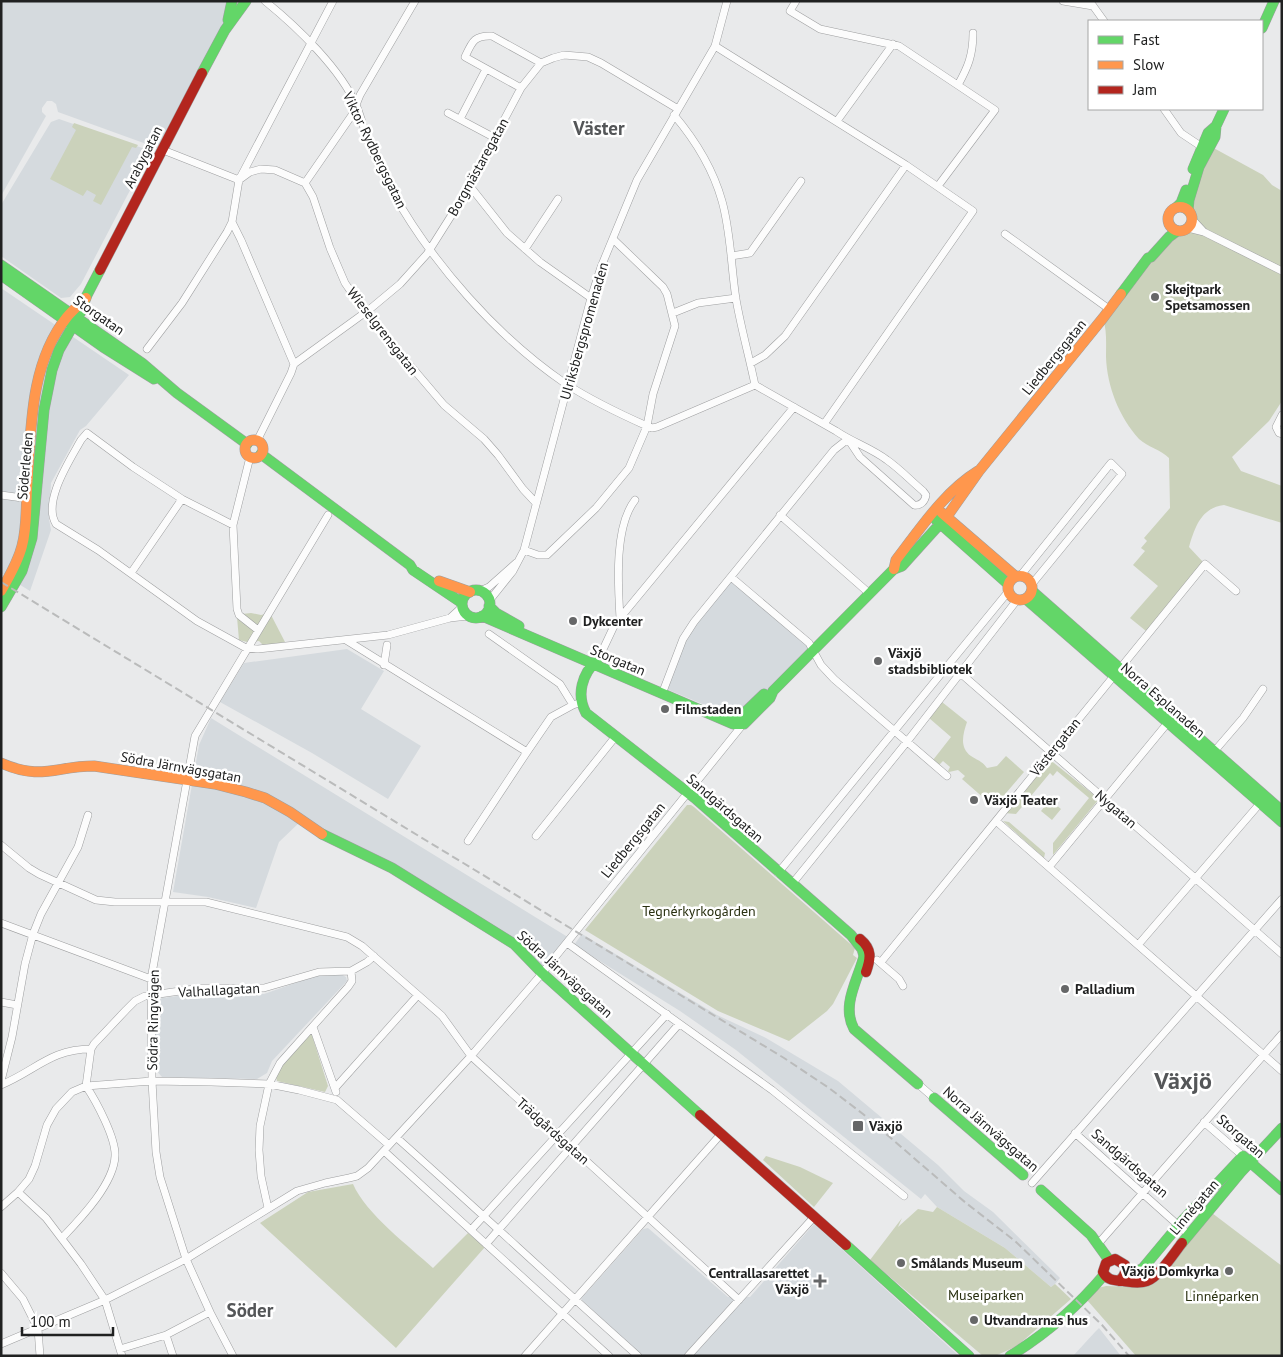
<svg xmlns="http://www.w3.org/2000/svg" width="1283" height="1357" font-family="'PT Sans',sans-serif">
<rect width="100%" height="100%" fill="#e9eaeb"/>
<path fill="#d5dade" d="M1,1h237l-13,29 -62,120 -105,-38 -2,-8 -4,-3h-5l-5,7v4l4,4 -45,80z
M59,119l89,31 2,2 -69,132 -11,13 -9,1 -60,-42v-51l50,-83z
M1,288l128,87 -43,51 -6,4 -29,53 -2,36 2,11 -21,61 -29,-18z
M731,577l82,73 -40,41 -39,26 -70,-29 19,-49z
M347,649l37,22 -23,38 60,37 -33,53 -76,-46 -92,-51 24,-39z
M211,718l329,202 31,19 -29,34 -28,-29 -212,-124 -23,22 -23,66 -48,-11 -35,-5 26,-147z
M582,934l135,81 49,23 72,43 100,84 26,26 29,21 67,66 -5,6 -4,3 -46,-39 -68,-41 -12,-13 -4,5 -185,-149 -56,-39 -106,-66z
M341,974l5,3 1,4 -75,80 -5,12 -10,6 -95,-2 -7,-8v-66l7,-5 32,-4h70l54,-19z
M814,1224l145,132h-317l-61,-57 62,-70 5,-1 80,69h22z
M1099,1328l22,28h-48l22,-24z"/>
<path fill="#cbd2bb" d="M74,123l64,22 -2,3 -4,-1 -31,58 -8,-4 3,-6 -9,-5 -4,6 -33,-17 26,-49 -4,-3z
M1210,146l53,29 9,10 10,6v210l-13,20 -37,36 9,14 41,15v37l-58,-18c-23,3 -29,22 -35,42l14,15 -57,69 -16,-13 28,-32 -25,-21 12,-14 -4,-3 6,-7 -3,-3 26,-30 -1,-50c-8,-8 -21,-11 -30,-19 -20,-22 -32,-53 -33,-82 0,-14 1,-26 -3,-39l23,-33 55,-53 9,-6 2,-7 -4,-9z
M251,613l10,2 9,-2 15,29 -21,4 -5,-5 -12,1 -8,-2 -2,-23 5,-3z
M942,702l25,20c-4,12 -8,25 4,34 7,5 10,4 16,12l10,-2 9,-10 18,16 -30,35 -32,-28 3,-3 -7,-6 -9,2 -1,-1 2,-4 -7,-6 -4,4 -6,-5 18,-23 -22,-19z
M1049,759l50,40 -46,56v-12l36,-45 -32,-27 -4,5 -3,-3 -34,41 -12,-1z
M1050,800l11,9 -9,11 -11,-9z
M687,805h4l3,2 161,141 -2,7 4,3 -24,46 -6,7 -38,30 -71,-30 -133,-81z
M1003,821l6,1 36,31 -1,5z
M311,1032l17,54 -3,6 -48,-11 -2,-7z
M766,1156l34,11 33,16 -19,24 -51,-47z
M353,1184c13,30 56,62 80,84l35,-35 17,14 -89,101 -136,-125 48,-31z
M937,1207l68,41 46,39 4,-3 16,15 -54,47 -22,10h-12l-113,-96 32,-42 -4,9 20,-18 15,3z
M1212,1213l70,53v90h-146l-49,-56 11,-12 8,-2 31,1 13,-4z"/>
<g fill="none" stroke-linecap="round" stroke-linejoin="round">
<defs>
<path id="street" d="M265,1c32,26 76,68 92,106 5,13 8,26 13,39 7,15 14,31 22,45 40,72 106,147 174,193 25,16 54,30 81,42l6,-32 22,-68 -8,-32 -4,-7 -50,-48
M796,1l-6,10 30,18 79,17 96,64 -57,76
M1063,1l30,5
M1091,3l13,18
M715,46l191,119 67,46 -149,213
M958,85c10,-18 15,-30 15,-52
M521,88l-56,-31c7,-15 9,-22 27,-21l49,27
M1164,109l17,24 24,16
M448,113l47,25
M674,115c22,26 39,54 48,86 9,32 9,66 14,98 5,29 13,57 19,86
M460,119l26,-50
M837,121l56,-77
M163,150l76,30 11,-8 11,-3 14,1 30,13 8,14 17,51 15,35 20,29 79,93 40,34 14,16 25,34 13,14
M305,183l47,-68 8,-20 55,-94
M469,185l38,48 33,29 51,36
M1192,219l12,13 78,39
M232,222l9,18 53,124 -3,9 -34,68
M1188,228l16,4
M1005,234l104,75
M525,249l33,-50
M731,256l19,-3 51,-72
M673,313l25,-10 38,-5
M147,349l35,-46 45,-71 5,-10 7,-42 94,-179
M751,363l14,-8 20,-19 121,-171
M294,364l76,-55 30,-25 27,-30 36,-57 58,-109 20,-25 12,-5 11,-3 24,2 13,6 77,46
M1282,415l-6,12 3,6 3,1
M250,457l-17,68 4,84 2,6 19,15
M1,495l29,4
M780,515l90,79
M233,525l-51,-26 -49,-32 -46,-34 -6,7c-11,20 -39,62 -25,84l42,26 99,71 49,27 12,1 130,-14 62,-17 18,-2
M524,550l14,5h9l49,-47 33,-40 18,-42 5,2 5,-1 98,-42 81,46c16,11 35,17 51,29 13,9 24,21 36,31l3,4c-1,6 -5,11 -12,10l-54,-48 -12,-18
M131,573l51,-74
M1021,575l90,-112 11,11 -90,110
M731,577l78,66 12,22 13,14 113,97
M480,591l9,-4 27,-24
M489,601l24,-30 11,-21 67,-252 10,-31 36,-87 78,-134 12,-45
M450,618l12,-11
M620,618c-2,-33 -6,-91 15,-118
M489,634l71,50 13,21
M346,640l181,112
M598,660l16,-34 6,-8 174,-211
M950,664l332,290
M384,665l3,-20
M662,694l21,-55 11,-17 140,-172 14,-11
M1212,754l31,-36 20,-29
M996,821l286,250
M536,836l80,-100
M468,841l59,-89 24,-35 22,-12 9,-3
M1,845l28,23 10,6 57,26 19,2h91l129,32 12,3 15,9 80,70 29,40 268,244
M1049,867l121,-147
M778,873l230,-281
M792,884l114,-141 111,-143
M1,923l150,56
M567,943l205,147 132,106
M1138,945l124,-144
M877,960l22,19 4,7
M881,962l324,-398 31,27
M1,1002l16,3
M313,1027l23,65
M1,1081l11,-44 13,-73 8,-30 8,-20 37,-67 10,-32
M918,1084l16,14
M1,1085c34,-14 50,-36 90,-36
M86,1086l5,-37 3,-5 32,-34 9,-9 10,-5 56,-8h63l55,-16 32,-1 16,-9 7,-6
M335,1088l83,-93
M1204,1122l39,34
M1075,1133l113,101
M397,1138c81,72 160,146 241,218
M384,1151l225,205
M1032,1183l250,-284
M18,1192l28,26 35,46 24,36 17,56
M1,1207l17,-15 11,-13 6,-13 12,-41 9,-16 16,-17 14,-6 66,-5 59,1 58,2 30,6 38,10 52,45
M268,1208l-7,-32 -2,-26 1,-24 9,-42 11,-21 68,-76 4,-6 -1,-10
M471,1230l196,-216
M62,1238c18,-19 52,-54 53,-82 1,-18 -19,-55 -29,-70
M486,1244l193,-220
M1098,1244l184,-210
M1,1273l22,26 15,30 2,27
M166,1335l7,21
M1,1344l104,-44 81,-41 111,-68 28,-8 24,-5 8,-2 11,-8 103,-112 68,-79 205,-254
M120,1349l46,-14 44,-23
M233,1356l-23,-44 -24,-53 -26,-82 -4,-25 -4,-71 -1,-102 44,-243 133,-221
M525,1356l196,-222
M688,1356l126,-139"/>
<path id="fast" d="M228,20l4,-19
M1262,28l12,-27
M202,73l23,-43 21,-29
M1193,169l15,-36 8,-7
M1177,207l4,-4 5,-13
M1188,210l1,-10 10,-33 16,-30 1,-11 8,-17
M1,265l141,98 35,30 70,51
M1,275l102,72 51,32
M1121,294l27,-36 3,-1 18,-20 8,-6
M261,454l149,111 3,5 49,33
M936,520l72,64
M462 604a14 14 0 1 1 28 0a14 14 0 1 1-28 0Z
M1032,591l250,220
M1026,599l256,223
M489,606l7,7 23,13
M1,607l21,-36 10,-33 12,-128 8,-40 7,-20 23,-40 4,-13 14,-27
M482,616l251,108h11l26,-26 3,-7 121,-122 8,-3 46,-51
M597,660c-15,14 -21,35 -11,53l110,86 155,136 11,14 2,7c-6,24 -23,49 -10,73l64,55
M724,713l10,4h6l24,-23
M322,834l70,34 122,76 28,29 158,142
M934,1098l89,77
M1041,1190l50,45 18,25
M1182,1243l59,-71 41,-44
M846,1245l123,111
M1126,1269l9,4 8,-5 40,-48 60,-64 39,34
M1010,1356c36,-22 67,-49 94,-81"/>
<path id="slow" d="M1168 219a12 12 0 1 1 24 0a12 12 0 1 1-24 0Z
M245 449a9 9 0 1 1 18 0a9 9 0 1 1-18 0Z
M942,513l73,63
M948,515l31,-44 124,-153 18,-24
M894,569l2,-9c24,-31 48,-68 82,-89
M1008 588a12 12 0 1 1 24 0a12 12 0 1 1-24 0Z
M439,581l31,11
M1,591c8,-14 17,-29 21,-45 5,-18 4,-38 5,-57 4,-57 2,-125 40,-172 6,-7 13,-13 19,-19
M1,763c41,18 54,3 93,3l121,18 31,8 19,6 25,14 32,22"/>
<path id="jam" d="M100,270l102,-197
M860,939c12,10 11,19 6,33
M700,1115l146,130
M1119,1281c5,-4 8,-9 6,-16l-10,-6 -9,4 -3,9c5,9 11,8 20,9 8,1 16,3 24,0 12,-4 27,-28 35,-38"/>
</defs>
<use href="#street" stroke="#9e9fa0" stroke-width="8"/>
<use href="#fast" stroke="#9e9fa0" stroke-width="11"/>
<use href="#slow" stroke="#9e9fa0" stroke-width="11"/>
<use href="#jam" stroke="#9e9fa0" stroke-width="11"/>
<use href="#street" stroke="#fcfcfc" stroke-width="7"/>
<use href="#fast" stroke="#63d668" stroke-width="10"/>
<use href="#slow" stroke="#ff974d" stroke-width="10"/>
<use href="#jam" stroke="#b3261e" stroke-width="10"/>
<path stroke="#babbbb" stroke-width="2" stroke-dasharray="8 4" stroke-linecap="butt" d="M1,582l783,476 45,30 34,26 103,89 49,38 87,84 27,31"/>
</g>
<g fill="#666768" stroke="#fff" stroke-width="2">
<circle cx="1155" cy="297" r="5"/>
<circle cx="573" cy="621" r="5"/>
<circle cx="878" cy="661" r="5"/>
<circle cx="665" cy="709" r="5"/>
<circle cx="974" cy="800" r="5"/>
<circle cx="1065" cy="989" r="5"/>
<rect x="852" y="1120" width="12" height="12" rx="2.5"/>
<circle cx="901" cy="1263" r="5"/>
<circle cx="1229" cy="1271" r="5"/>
<path d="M817.5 1273.5h5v5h5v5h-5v5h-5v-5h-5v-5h5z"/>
<circle cx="974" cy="1320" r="5"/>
</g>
<g text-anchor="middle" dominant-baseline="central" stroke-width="5" stroke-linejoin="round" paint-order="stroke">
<g font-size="14" fill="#202121" stroke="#fff">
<text transform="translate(375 150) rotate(64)">Viktor Rydbergsgatan</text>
<text transform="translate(143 157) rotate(-63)">Arabygatan</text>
<text transform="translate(478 167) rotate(-61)">Borgmästaregatan</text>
<text transform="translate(99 315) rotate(35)">Storgatan</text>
<text transform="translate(383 331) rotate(52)">Wieselgrensgatan</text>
<text transform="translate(584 331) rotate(-74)">Ulriksbergspromenaden</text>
<text transform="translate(1054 357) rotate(-51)">Liedbergsgatan</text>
<text transform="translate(25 466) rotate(-85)">Söderleden</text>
<text transform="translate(618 660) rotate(23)">Storgatan</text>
<text transform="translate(1163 700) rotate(41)">Norra Esplanaden</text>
<text transform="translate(1055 747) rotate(-51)">Västergatan</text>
<text transform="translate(181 767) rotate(10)">Södra Järnvägsgatan</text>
<text transform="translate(725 808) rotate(41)">Sandgärdsgatan</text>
<text transform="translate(1116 809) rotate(41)">Nygatan</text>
<text transform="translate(633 840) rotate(-51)">Liedbergsgatan</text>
<text transform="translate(565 974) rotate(42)">Södra Järnvägsgatan</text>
<text transform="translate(219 990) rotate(-3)">Valhallagatan</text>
<text transform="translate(153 1020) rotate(-89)">Södra Ringvägen</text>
<text transform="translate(991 1129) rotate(41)">Norra Järnvägsgatan</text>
<text transform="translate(553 1131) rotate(42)">Trädgårdsgatan</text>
<text transform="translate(1241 1136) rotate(41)">Storgatan</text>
<text transform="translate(1130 1163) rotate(41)">Sandgärdsgatan</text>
<text transform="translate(1194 1207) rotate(-50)">Linnégatan</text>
</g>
<g font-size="14" font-weight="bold" fill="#202121" stroke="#fff" text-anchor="start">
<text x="1165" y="289">Skejtpark<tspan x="1165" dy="16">Spetsamossen</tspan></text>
<text x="583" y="621">Dykcenter</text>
<text x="888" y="653">Växjö<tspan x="888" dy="16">stadsbibliotek</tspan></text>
<text x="675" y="709">Filmstaden</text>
<text x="984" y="800">Växjö Teater</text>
<text x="1075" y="989">Palladium</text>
<text x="869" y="1126">Växjö</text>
<text x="911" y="1263">Smålands Museum</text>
<text x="1219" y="1271" text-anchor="end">Växjö Domkyrka</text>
<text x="809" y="1273" text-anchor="end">Centrallasarettet<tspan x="809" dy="16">Växjö</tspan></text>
<text x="984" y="1320">Utvandrarnas hus</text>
</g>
<g font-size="14" fill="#293010" stroke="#fff">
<text x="699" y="911">Tegnérkyrkogården</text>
<text x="986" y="1295">Museiparken</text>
<text x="1222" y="1296">Linnéparken</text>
</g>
<g font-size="19" font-weight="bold" fill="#545658" stroke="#fff">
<text x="599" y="128">Väster</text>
<text x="250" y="1310">Söder</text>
</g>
<g font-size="24" font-weight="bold" fill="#545658" stroke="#fff">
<text x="1183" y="1080">Växjö</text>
</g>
</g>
<rect width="1283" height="1357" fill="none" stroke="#202121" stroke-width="5"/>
<rect x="1088" y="20" width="175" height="90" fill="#ffffff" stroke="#a6a6a6"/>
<rect x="1098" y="36" width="25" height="8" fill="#63d668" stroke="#a6a6a6"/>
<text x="1133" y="45" font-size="15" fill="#202121">Fast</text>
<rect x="1098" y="61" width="25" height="8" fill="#ff974d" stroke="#a6a6a6"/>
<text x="1133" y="70" font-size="15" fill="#202121">Slow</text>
<rect x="1098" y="86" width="25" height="8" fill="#b3261e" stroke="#a6a6a6"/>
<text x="1133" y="95" font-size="15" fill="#202121">Jam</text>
<path d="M22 1327v8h91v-8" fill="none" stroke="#202121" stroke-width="2.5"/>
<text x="30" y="1327" font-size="15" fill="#202121" stroke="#ffffff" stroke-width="4" paint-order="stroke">100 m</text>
</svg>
